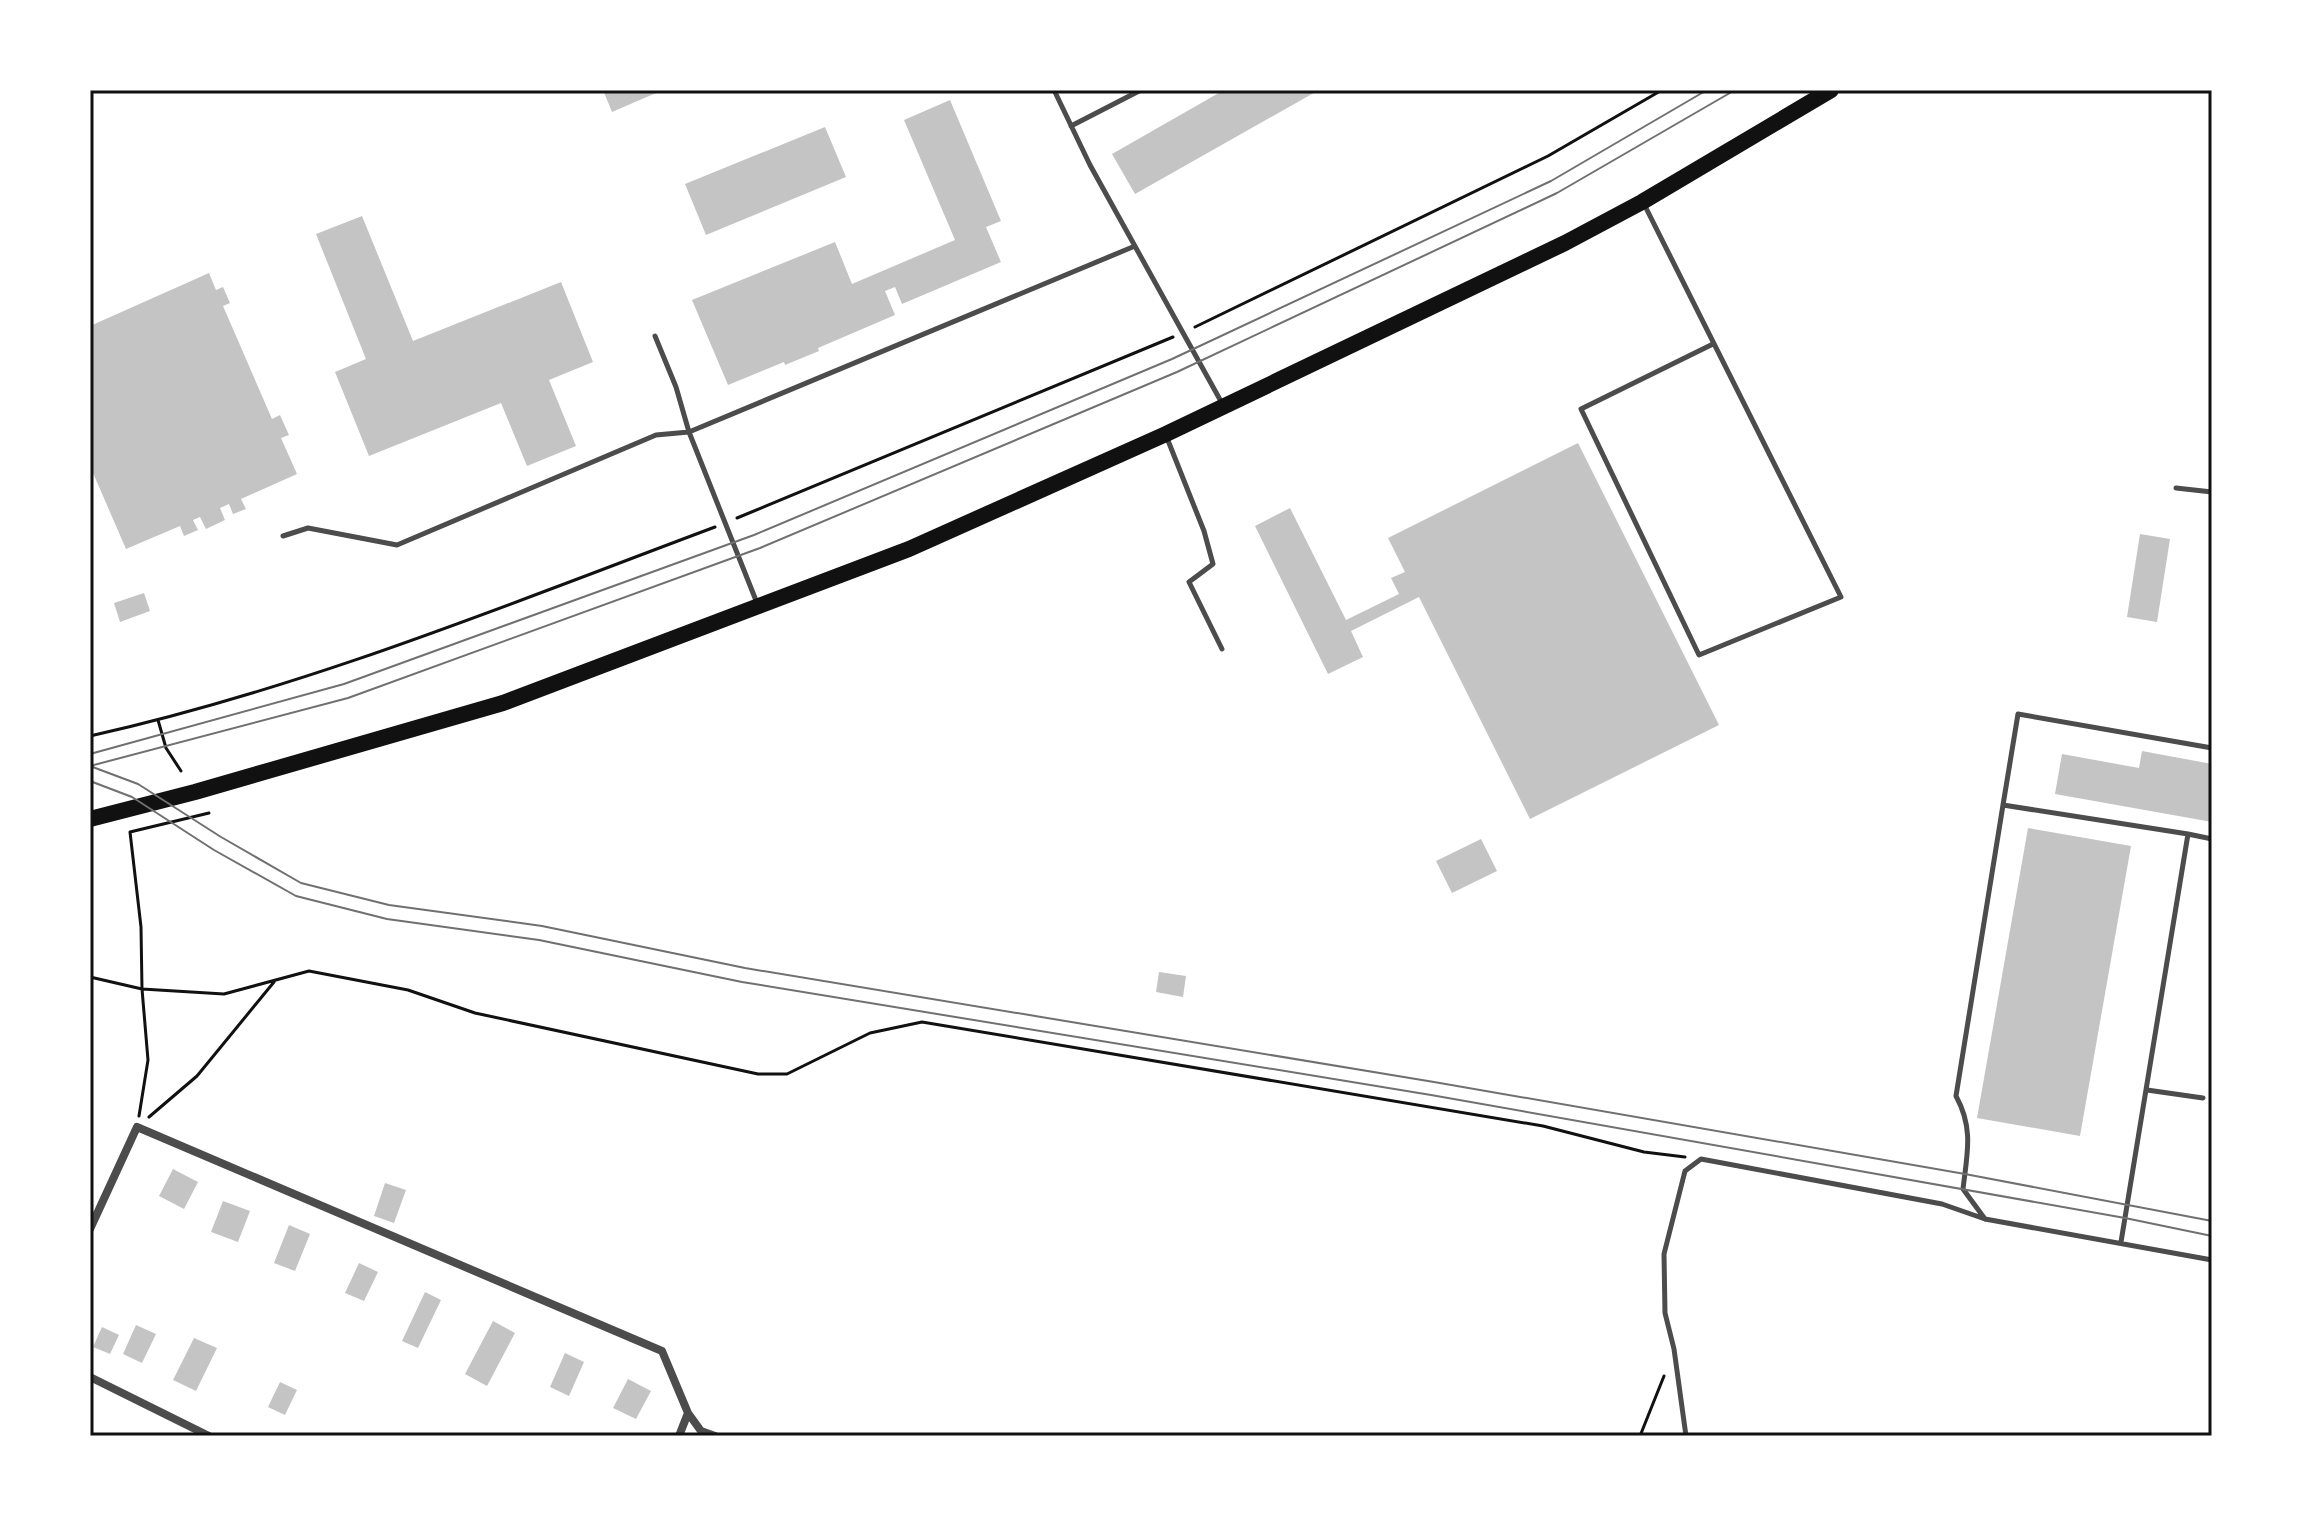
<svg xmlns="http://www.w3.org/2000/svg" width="2302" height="1526" font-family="'IBM Plex Serif',serif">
<rect width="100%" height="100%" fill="#fff"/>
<path fill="#c4c4c4" d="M603,90h60l-51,22z
M1224,90h95l-184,104 -23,-40z
M950,100l51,121 -15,6 15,35 -99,42 -7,-17 -10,4 10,24 -77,33 1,3 -34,14 -1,-3 -56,23 -36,-85 143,-58 17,42 103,-44 -51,-120z
M825,127l21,50 -140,58 -21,-51z
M362,216l51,125 148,-59 32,80 -44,18 27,66 -49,20 -26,-63 -132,53 -34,-84 31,-13 -50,-125z
M209,273l7,17 7,-3 7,16 -7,3 49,113 8,-4 9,20 -8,3 16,36 -56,25 5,10 -13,5 -4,-10 -9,4 5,12 -19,9 -6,-12 -7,3 5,10 -14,6 -4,-10 -54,23 -36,-83v-140z
M1578,443l141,282 -189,94 -111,-222 -68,34 12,26 -35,17 -73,-148 35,-18 56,112 53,-26 -8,-16 14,-6 -17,-34z
M2140,534l30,5 -13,83 -30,-5z
M144,593l6,18 -30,11 -6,-19z
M2142,751l70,13v58l-157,-28 7,-40 77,14z
M2028,828l103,18 -51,290 -103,-18z
M1481,839l16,32 -45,22 -16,-32z
M1159,972l27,4 -3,21 -27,-5z
M173,1169l25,13 -14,27 -25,-13z
M385,1183l21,7 -12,33 -20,-7z
M223,1201l27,10 -12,31 -27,-10z
M289,1225l21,9 -15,37 -21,-8z
M359,1263l19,9 -14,29 -19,-8z
M425,1292l16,8 -23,48 -16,-7z
M493,1321l22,12 -28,53 -22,-12z
M136,1325l20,9 -14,29 -19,-9z
M102,1327l17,8 -9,19 -17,-7z
M194,1338l23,10 -21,43 -23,-11z
M565,1353l19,9 -15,34 -19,-9z
M628,1379l23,12 -15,28 -23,-11z
M280,1382l17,8 -12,25 -17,-8z"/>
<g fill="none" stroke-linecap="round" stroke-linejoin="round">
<path stroke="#111" stroke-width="3" d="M1195,327l353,-171 114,-66
M737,518l436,-181
M158,720l8,28 15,23
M90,736c215,-48 419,-132 625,-209
M90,977l52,12 82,5 85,-23 99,19 67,23 283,61h29l83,-41 52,-11 621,104 101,26 41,5
M139,1116l9,-56 -6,-71 -1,-62 -11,-95 79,-19
M149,1117l48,-41 77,-94
M1640,1436l24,-60"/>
<path stroke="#4c4c4c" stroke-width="5" d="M1054,90l36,75 133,240
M1071,126l70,-36
M1645,206l196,391 -142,58 -118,-246 132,-65
M1167,438l37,93 9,33 -24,18 33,67
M2176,488l36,4
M283,536l25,-8 89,17 259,-110 33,-3 -13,-45 -21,-51
M757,603l-68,-171 446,-186
M2003,805l15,-91 194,34
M2188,834l24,5
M2147,1090l56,8
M1985,1219l-22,-30c4,-35 11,-60 -7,-93l47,-291 185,29 -67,408
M1686,1436l-12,-87 -9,-36 -1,-59 21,-83 16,-12 241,45 43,15 227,41"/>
<path stroke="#4c4c4c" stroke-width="8" d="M90,1229l47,-102 525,224 26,62 -9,23
M90,1377l119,59
M688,1413l13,18 14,5"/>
<path stroke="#111" stroke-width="16" d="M90,819l105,-27 308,-89 406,-154 257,-115 399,-191 77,-41 189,-112"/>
<path stroke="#707070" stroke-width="2" d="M90,754l254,-70 410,-149 418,-176 379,-178 156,-91
M90,766l48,18 83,53 80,46 88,22 153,21 203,42 689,114 531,92 247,47
M90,766l258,-68 412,-150 417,-176 380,-179 178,-103
M90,781l42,16 82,53 82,46 91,23 152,21 203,42 689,113 694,123 87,18"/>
</g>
<rect width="2302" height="1526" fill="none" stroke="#ffffff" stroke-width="184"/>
<rect x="92" y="92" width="2118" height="1342" fill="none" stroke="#111" stroke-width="3"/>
</svg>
